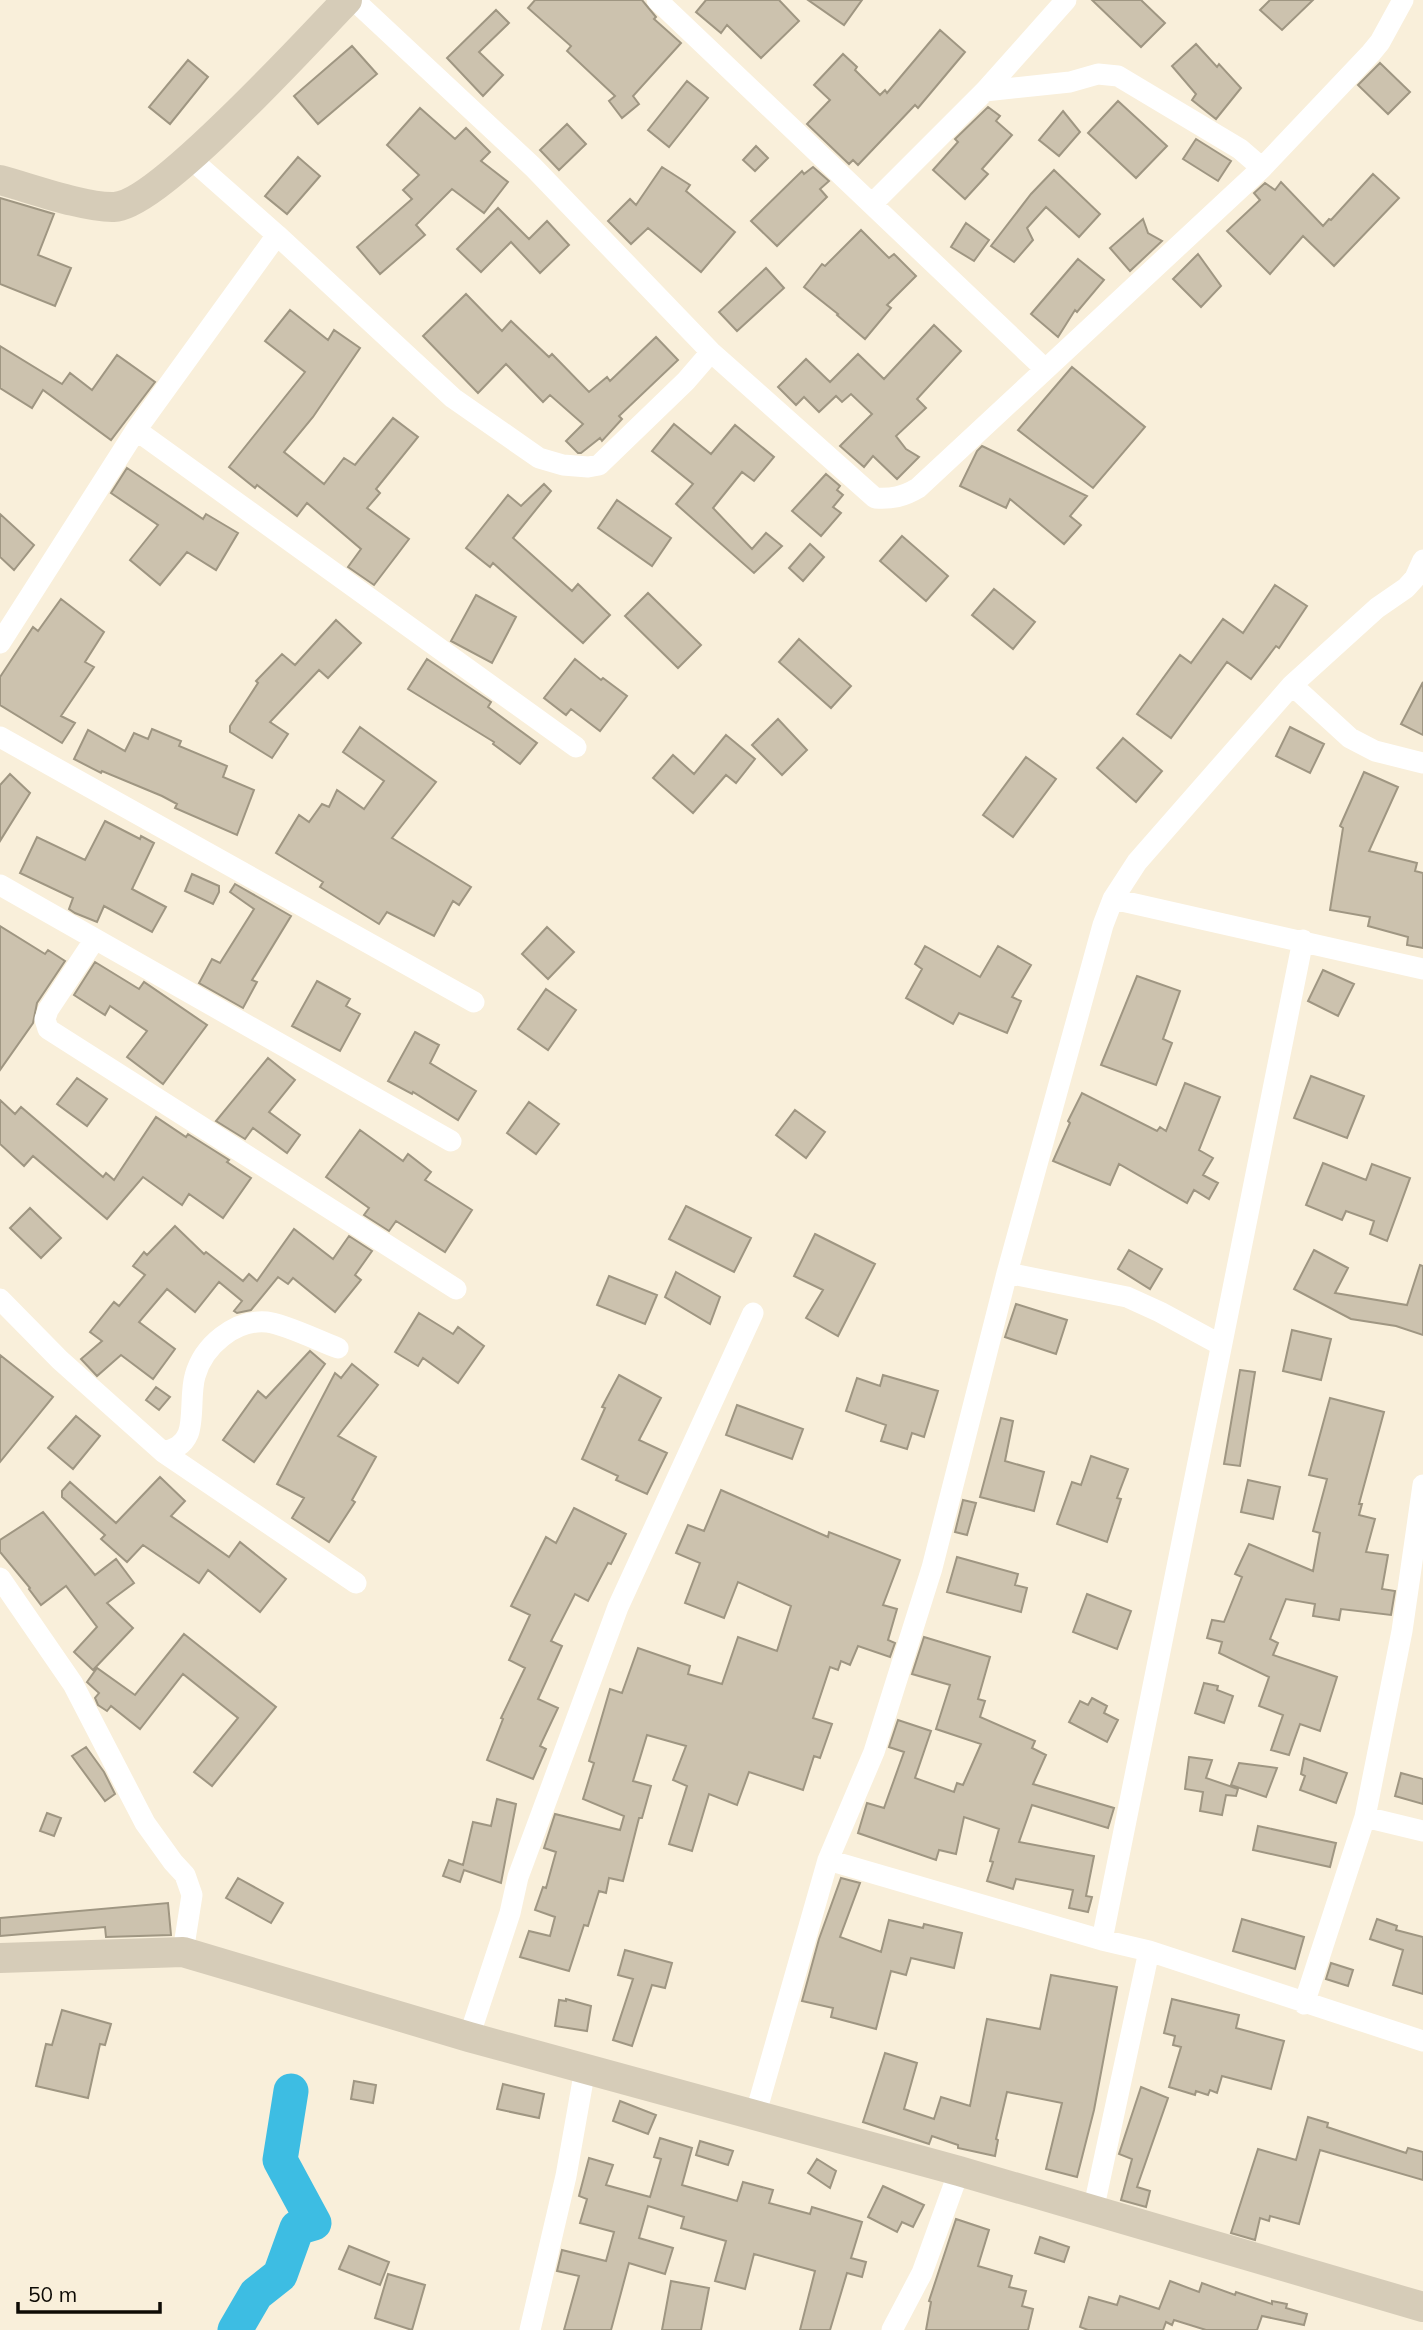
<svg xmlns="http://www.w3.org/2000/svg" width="1423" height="2330" font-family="Mulish,sans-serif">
<rect width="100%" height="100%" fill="#f9efda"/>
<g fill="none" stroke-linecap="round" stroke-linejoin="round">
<path stroke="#3dbde3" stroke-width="35" d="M235,2330l21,-36 24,-19 17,-47 17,-5 -34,-63 11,-69"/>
</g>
<path fill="#ccc2ae" stroke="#9f9682" stroke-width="2" d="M535,0h107l14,17 -2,2 27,24 -48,53 6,8 -17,14 -13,-17 6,-5 -48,-45 4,-5 -43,-38z
M706,0h73l20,21 -38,37 -34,-33 -6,8 -25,-21z
M808,0h54l-18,25z
M1092,0h49l24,23 -24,24z
M1270,0h43l-31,30 -22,-20z
M496,10l13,13 -30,29 24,23 -20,21 -36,-38z
M940,30l25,22 -47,56 -3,-3 -57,60 -5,-5 -4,4 -42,-40 23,-24 -16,-15 29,-31 14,13 -2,3 25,25 5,-5 2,3z
M1196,44l21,23 2,-3 22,24 -25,31 -24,-19 4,-6 -24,-28z
M352,46l25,28 -59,50 -24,-28z
M188,60l20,17 -38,47 -21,-17z
M1380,63l30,29 -22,22 -30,-29z
M687,81l21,17 -39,49 -21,-17z
M1118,101l49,45 -31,32 -48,-45z
M988,107l12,9 -4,5 16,14 -30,34 6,5 -23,25 -32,-29 25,-28 -3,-3z
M420,108l35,31 11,-11 24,24 -9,9 27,21 -24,31 -32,-24 -36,36 9,10 -45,39 -23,-27 55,-48 -9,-9 16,-15 -32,-30z
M1063,111l17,21 -21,24 -20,-16z
M567,124l19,20 -27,26 -19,-20z
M1196,139l35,22 -13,20 -35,-22z
M756,146l12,12 -13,13 -12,-11z
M298,157l22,19 -33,38 -22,-18z
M662,167l28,18 -4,6 49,41 -34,40 -53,-44 -17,16 -23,-23 22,-22 6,6z
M813,167l16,14 -9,8 7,8 -50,49 -26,-25 51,-50 2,3z
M1054,170l46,44 -21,23 -33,-30 -19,21 6,12 -19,22 -23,-16 40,-52z
M1373,174l26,24 -65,68 -31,-30 -33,38 -43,-43 33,-31 -6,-7 11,-10 10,7 6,-8 42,44 6,-7 2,1z
M0,198l54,16 -16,41 33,13 -16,38 -55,-22z
M498,208l31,31 18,-18 22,24 -29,28 -29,-31 -30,30 -24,-23z
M1143,219l5,14 14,8 -32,30 -20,-23z
M966,223l23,17 -15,21 -23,-14z
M861,230l28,28 5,-4 22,22 -29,29 4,3 -26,31 -28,-24 1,-1 -34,-27 18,-23 3,2z
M1198,254l23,32 -20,21 -28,-28z
M1078,259l26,21 -27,32 -2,-2 -17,27 -27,-23z
M766,268l18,20 -47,43 -18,-19z
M466,294l36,37 9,-10 38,36 3,-3 37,38 18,-15 3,4 46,-44 22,23 -59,56 3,3 -20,22 -2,-3 -19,15h-3l-12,-12 17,-17 -33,-29 -7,7 -37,-38 -28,29 -55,-57z
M290,310l38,30 6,-10 26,18 -47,69 -29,35 40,32 20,-26 11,7 38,-47 25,19 -42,52 4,4 -13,15 42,31 -35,46 -26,-18 13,-18 -54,-46 -10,13 -40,-31 -2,3 -26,-21 76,-95 -40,-31z
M934,325l27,26 -44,48 9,9 -30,28 10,13 13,8 -22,22 -24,-23 -9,11 -24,-21 32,-32 -21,-20 -9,8 -6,-6 -17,16 -15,-15 -8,8 -18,-18 28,-28 24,23 28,-28 26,25z
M0,346l62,38 8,-11 22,17 25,-35 38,27 -44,58 -68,-50 -11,18 -32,-20z
M1072,367l73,60 -52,61 -75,-58z
M674,424l37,30 24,-29 39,32 -20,24 -12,-9 -29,36 39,41 14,-16 16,13 -28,27 -78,-69 17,-20 -41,-33z
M982,446l105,50 -17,20 11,9 -17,19 -54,-45 -4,9 -46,-22 17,-35z
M127,468l76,51 3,-5 32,19 -22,37 -29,-18 -27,33 -30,-25 28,-35 -47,-32z
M826,474l14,12 -3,4 6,5 -10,12 8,6 -20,23 -29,-25z
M544,484l7,7 -38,47 59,53 6,-7 32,31 -27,28 -90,-80 -3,4 -24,-19 42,-53 13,11z
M617,500l54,38 -19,28 -54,-38z
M0,514l34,31 -20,25 -14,-13z
M902,536l46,40 -22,25 -46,-40z
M810,544l14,13 -21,24 -14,-13z
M1275,585l32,21 -28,42 -3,-2 -25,33 -24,-17 -56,76 -34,-24 43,-59 11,8 32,-44 20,14z
M994,589l41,33 -22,27 -41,-34z
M648,593l53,52 -23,23 -53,-52z
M476,595l40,22 -24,46 -41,-22z
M61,599l43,33 -19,30 9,5 -33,49 14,7 -13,20 -62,-38v-28l33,-50 5,4z
M336,620l25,23 -33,35 -9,-8 -49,52 18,12 -16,24 -42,-26v-6l28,-43 -2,-2 26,-27 13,11z
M799,639l52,47 -20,22 -52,-46z
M427,659l64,43 -3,5 49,36 -17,21 -27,-20 1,-2 -86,-53z
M575,659l26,21 2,-2 24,18 -27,35 -29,-22 -5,6 -22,-17z
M1423,682v53l-22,-11z
M778,719l29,31 -25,25 -30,-30z
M360,727l76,55 -44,56 79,49 -12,18 -6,-4 -19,35 -47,-24 -8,12 -59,-37 3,-5 -47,-29 23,-38 10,7 13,-18 7,3 8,-17 27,19 20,-28 -41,-29z
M1290,727l34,17 -14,29 -34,-17z
M152,729l29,12 -2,5 48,20 -4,11 31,13 -17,45 -62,-27 2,-4 -15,-8 -60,-25 -1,2 -27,-14 14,-29 37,21 9,-18 14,6z
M726,735l29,24 -19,24 -10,-8 -33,38 -40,-35 20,-23 21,19z
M1123,738l39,33 -26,31 -39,-34z
M1026,757l30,22 -43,58 -30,-22z
M1364,772l34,15 -29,64 48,12 -2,8 8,2v75l-16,-3 1,-8 -40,-11 2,-9 -40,-7 13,-82 -3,-2z
M10,774l20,19 -30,48v-56z
M105,821l35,18 1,-3 13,7 -22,46 34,18 -14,25 -48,-26 -7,16 -22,-9 -6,-4 4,-11 -53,-25 17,-36 48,23z
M192,874l27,12v6l-6,12 -28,-13z
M235,884l56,32 -39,64 5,2 -14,26 -44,-25 13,-24 8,4 34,-54 -24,-17z
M0,926l45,28 3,-4 17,11 -28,42 -4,20 -33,47z
M547,927l27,25 -26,27 -26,-25z
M925,946l55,31 18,-31 33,19 -19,32 9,4 -14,32 -48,-20 -6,11 -47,-26 16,-29 -7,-5z
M95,962l44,27 5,-7 63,43 -44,59 -36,-27 20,-26 -37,-25 -5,9 -31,-20z
M1323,970l31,14 -16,32 -30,-15z
M1137,976l43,15 -17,48 9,4 -16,42 -55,-20z
M317,981l33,18 -4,7 14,8 -20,37 -48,-25z
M546,989l30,21 -28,40 -30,-21z
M415,1032l24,13 -9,18 46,28 -18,29 -45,-28 -1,2 -24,-13z
M268,1058l27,22 -26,32 31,23 -13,18 -34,-25 -8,11 -29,-18z
M1311,1076l53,20 -17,42 -53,-20z
M77,1078l30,21 -20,27 -30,-22z
M1185,1083l35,14 -21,53 14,8 -10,17 15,8 -9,16 -15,-9 -7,13 -68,-39 -9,21 -57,-24 17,-38 -2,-2 14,-28 75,38 3,-4 6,4z
M0,1100l15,14 6,-7 82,70 3,-4 8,7 42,-63 30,20 2,-3 41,26 -2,2 24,16 -28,40 -34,-24 -7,11 -39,-28 -36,42 -74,-63 -9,10 -24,-22z
M529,1102l30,22 -23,30 -29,-21z
M795,1110l30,22 -19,26 -30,-23z
M360,1130l43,31 5,-7 23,18 -6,8 47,30 -27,42 -49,-31 -7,10 -25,-16 5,-7 -43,-31z
M1323,1163l43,17 6,-16 38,14 -23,63 -17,-7 4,-13 -28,-10 -4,9 -36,-15z
M686,1206l65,32 -17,34 -65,-33z
M30,1208l31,30 -20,20 -31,-30z
M175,1226l29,28 2,-2 37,29 6,-7 8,7 37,-52 39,30 16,-23 23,15 -17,24 6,5 -26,32 -42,-34 -5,6 -10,-7 -27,33 -14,3 -3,-2 8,-10 -23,-19 -24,30 -28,-23 -28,33 36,27 -22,30 -32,-24 -24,21 -16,-17 21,-18 -12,-9 24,-30 5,4 26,-31 -12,-9 11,-14 3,3z
M815,1234l60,30 -37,72 -32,-18 17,-28 -29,-14z
M1129,1250l33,19 -12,20 -32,-20z
M1314,1250l34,18 -13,25 72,12 13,-40 3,1v69l-27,-9 -45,-7 -57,-30z
M676,1272l44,25 -10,27 -45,-27z
M609,1276l48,19 -12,29 -48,-19z
M1016,1304l51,16 -11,34 -51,-17z
M419,1313l34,21 5,-7 26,19 -26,37 -35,-25 -5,8 -23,-14z
M1292,1330l39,9 -10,41 -38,-9z
M310,1351l15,13 -71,98 -31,-22 35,-49 8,7z
M0,1355l53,42 -53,65z
M352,1364l26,21 -40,51 38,21 -24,43 3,2 -26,40 -37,-24 12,-20 -27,-14 58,-111 6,5z
M1240,1370l15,2 -15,94 -16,-2z
M619,1375l42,23 -22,42 28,13 -20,41 -31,-14 2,-4 -36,-17 23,-51 -3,-1z
M883,1375l55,16 -14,46 -12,-4 -5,16 -26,-8 5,-16 -40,-14 11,-33 23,8z
M156,1387l14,10 -11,13 -13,-10z
M1330,1398l54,14 -25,92h3l-3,11 16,4 -9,33 22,3 -6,34 13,2 -4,24 -50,-6 -2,11 -26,-4 2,-12 -29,-5 -16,40 8,4 -5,12 64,22 -17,54 -20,-7 -11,31 -18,-5 12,-35 -24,-9 10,-29 -50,-24 3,-11 -15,-4 5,-18 12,2 18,-45 -7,-3 14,-30 64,27 7,-38 -7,-2 14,-52 -18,-4z
M737,1405l66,24 -11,30 -66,-24z
M76,1416l24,20 -27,33 -25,-21z
M1001,1418l12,3 -8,40 39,11 -10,39 -54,-14z
M1091,1456l37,13 -11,29 4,1 -14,43 -50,-18 15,-42 9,3z
M160,1477l25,24 -14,15 58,41 11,-15 46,37 -26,33 -52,-42 -9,13 -56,-38 -16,17 -26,-23 4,-4 -43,-38v-6l8,-9 46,41z
M1248,1480l32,7 -7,32 -32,-7z
M721,1490l107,47 1,-5 71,28 -17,45 14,4 -9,31 7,3 -5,14 -32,-11 -8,19 -9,-4 -3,9 -8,-3 -17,51 19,6 -12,34 -6,-2 -11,34 -54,-18 -12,33 -28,-11 -17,57 -23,-7 18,-58 -14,-6 13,-34 -39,-11 -14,46 18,5 -9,32h-3l-16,63 -14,-3 -3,15 -7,-2 -11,35 -4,-1 -15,46 -49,-14 9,-26 21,5 5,-19 -20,-7 8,-23 3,1 10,-36 -12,-4 11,-34 65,16 4,-14 -41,-17 11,-36 -5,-2 21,-72 12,4 16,-45 52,18 -2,8 34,10 16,-47 39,14 14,-45 -53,-24 -14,36 -39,-15 15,-40 -24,-10 12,-28 16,6z
M963,1500l13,3 -9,32 -12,-3z
M574,1508l52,26 -15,30 -3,-1 -20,38 -13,-7 -24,47 11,5 -24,53 20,9 -18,38 6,3 -13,30 -46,-19 16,-41 -2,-1 24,-50 -16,-8 21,-45 -19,-9 35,-69 10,6z
M43,1512l52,63 21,-16 18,24 -27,20 26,25 -40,42 -19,-18 23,-25 -31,-41 -25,19 -12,-16 1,-1 -30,-36v-12z
M957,1557l61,17 -3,11 12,3 -6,24 -74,-20z
M1087,1594l44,17 -14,38 -44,-17z
M184,1634l92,73 -64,79 -18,-14 44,-54 -55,-44 -43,55 -29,-23 -4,5 -9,-6 -3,-7 4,-5 -12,-11 10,-14 38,27z
M924,1637l66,20 -12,42 7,2 -5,16 55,24 -3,7 14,7 -13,29 81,24 -6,20 -76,-23 -13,37 75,14 -8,40 6,1 -4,15 -19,-4 4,-18 -57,-11 -3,10 -26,-8 6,-19 -3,-1 9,-32 -35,-12 -8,37 -17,-4 -3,10 -78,-27 9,-30 17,5 20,-56 -15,-5 9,-27 33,11 -16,47 39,14 3,-9 6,2 18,-41 -45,-15 14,-44 -38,-11z
M1204,1683l14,3 -1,4 16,6 -9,27 -29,-10z
M1092,1698l15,8 -3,7 14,7 -11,22 -38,-20 11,-21 8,4z
M86,1747l18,25 11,22 -10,7 -33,-45z
M1189,1757l23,3 -6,18 32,11 -2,7 -10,-1 -4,20 -22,-4 3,-19 -18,-3z
M1304,1758l43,15 -11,30 -36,-13 5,-14 -4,-2z
M1239,1763l38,5 -11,29 -35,-12z
M1401,1773l22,6v25l-28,-8z
M497,1799l19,5 -15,79 -37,-13 -4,12 -17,-6 6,-16 14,5 10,-43 18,4z
M47,1813l14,5 -7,18 -14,-5z
M1258,1826l78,17 -6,24 -77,-17z
M238,1878l45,25 -12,20 -45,-25z
M841,1878l19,5 -20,54 41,15 8,-32 34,8 1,-4 38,9 -8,35 -43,-10 -5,17 -15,-4 -15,58 -45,-12 2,-9 -31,-7 17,-62z
M168,1903l3,32 -65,2 -1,-10 -105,9v-18z
M1242,1919l62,18 -9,32 -62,-18z
M1377,1919l20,7 -1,4 27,7v57l-30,-9 10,-35 -33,-11z
M625,1950l47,13 -7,25 -13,-3 -20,61 -19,-6 20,-61 -15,-4z
M1331,1963l22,7 -5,16 -22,-7z
M1051,1975l66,12 -23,123 -17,67 -31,-8 16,-66 -55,-11 -11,47 2,1 -3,16 -37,-8v-3l-26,-9 -3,8 -66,-22 22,-69 32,10 -13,46 30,10 7,-22 29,9 17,-87 53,10z
M566,1999l25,7 -4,25 -32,-5 4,-26 7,1z
M1172,1999l67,16 -3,13 48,13 -13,48 -49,-13 -5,17 -7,-3 -2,5 -12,-4 -1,4 -26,-8 12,-40 -8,-2 2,-9 -11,-3z
M62,2010l49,14 -6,21 -5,-1 -12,54 -52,-12 10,-42 6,1z
M354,2081l22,4 -3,18 -22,-4z
M503,2084l41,10 -5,24 -42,-9z
M1141,2087l27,11 -31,89 13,4 -4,16 -25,-7 11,-41 -13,-5z
M620,2101l36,14 -8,19 -35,-13z
M1308,2117l20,6 -1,4 79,26 2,-5 15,4v28l-103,-30 -21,74 -29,-8 -1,5 -9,-3 -5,22 -24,-7 27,-84 38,11z
M660,2138l32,10 -10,37 55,16 6,-19 30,8 -4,13 41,11 2,-7 50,15 -11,36 15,4 -4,15 -15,-4 -17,57h-30l15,-59 -61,-17 -9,35 -30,-8 11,-40 -45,-13 3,-11 -36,-11 -9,32 34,10 -8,26 -36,-11 -18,67h-47l15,-54 -22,-5 5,-21 44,11 8,-29 -34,-9 7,-24 -8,-3 10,-38 24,7 -7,20 44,12 11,-38 -7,-2z
M700,2141l33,10 -5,14 -32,-10z
M817,2159l19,12 -6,17 -22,-15z
M883,2186l41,19 -11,22 -11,-5 -5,10 -29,-15z
M956,2219l33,11 -11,36 34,10 -3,11 17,4 -4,15 11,3 -5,21h-102l5,-28 -2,-1z
M1040,2237l29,10 -5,15 -29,-9z
M349,2246l40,16 -9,23 -41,-16z
M388,2274l37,11 -13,45 -37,-12z
M671,2281l38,7 -8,42h-39z
M1170,2281l29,11 3,-9 33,12 1,-3 36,12v-3l15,3 -1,4 21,6 -3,11 -42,-9 -5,14h-51l-32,-10 -2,5 -6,-3 -3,8h-75l-8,-3 9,-30 28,8 3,-9 39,13z"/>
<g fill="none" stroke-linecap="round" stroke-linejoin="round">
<path stroke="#fff" stroke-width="21" d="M354,0l179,167 178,185 164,146c17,1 28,-1 43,-10l344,-320
M657,0l388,369
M985,91l85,-9 28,-8 20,2 122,73 22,19 109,-115 9,-11 23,-42
M191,159l86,76 176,163 86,60 24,7 25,2 11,-2 87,-84 25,-29
M872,204l113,-113 81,-91
M136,430l440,317
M0,643l136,-213 141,-195
M1292,685l58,53 25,13 48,12
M0,737l474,265
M0,885l451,256
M1113,899l310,70
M95,939l-47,71 -3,9 3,10 408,260
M1007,1273l120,24 33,15 61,33
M0,1299l60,61 103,92 193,131
M163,1452c11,-3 20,-6 25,-18 6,-14 2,-41 7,-58 8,-30 40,-57 72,-54 18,2 52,19 71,26
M0,1578l73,106 72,139 28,39 12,13 7,20 -9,57
M1365,1817l58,14
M828,1860l274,80 47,11 274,90
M1102,1940l201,-1000
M1304,2004l61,-187 37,-186 21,-146
M469,2037l41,-124 8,-36 100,-270 135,-294
M755,2116l73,-256 46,-108 58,-184 75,-295 96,-348 10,-26 24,-37 155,-177 85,-77 29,-20 9,-10 8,-18
M1093,2211l56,-260
M530,2330l36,-154 19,-107
M892,2330l30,-57 37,-102"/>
<path stroke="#d6ccb8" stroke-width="30" d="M0,180c30,8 85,28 114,27 45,-2 195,-168 233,-207
M0,1958l183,-6 286,85 490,134 464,136"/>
</g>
<path d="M18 2302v10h142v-10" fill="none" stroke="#0e0b05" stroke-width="3.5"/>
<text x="28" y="2302" font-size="21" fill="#0e0b05" stroke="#f9efda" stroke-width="5" paint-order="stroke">50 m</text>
</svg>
